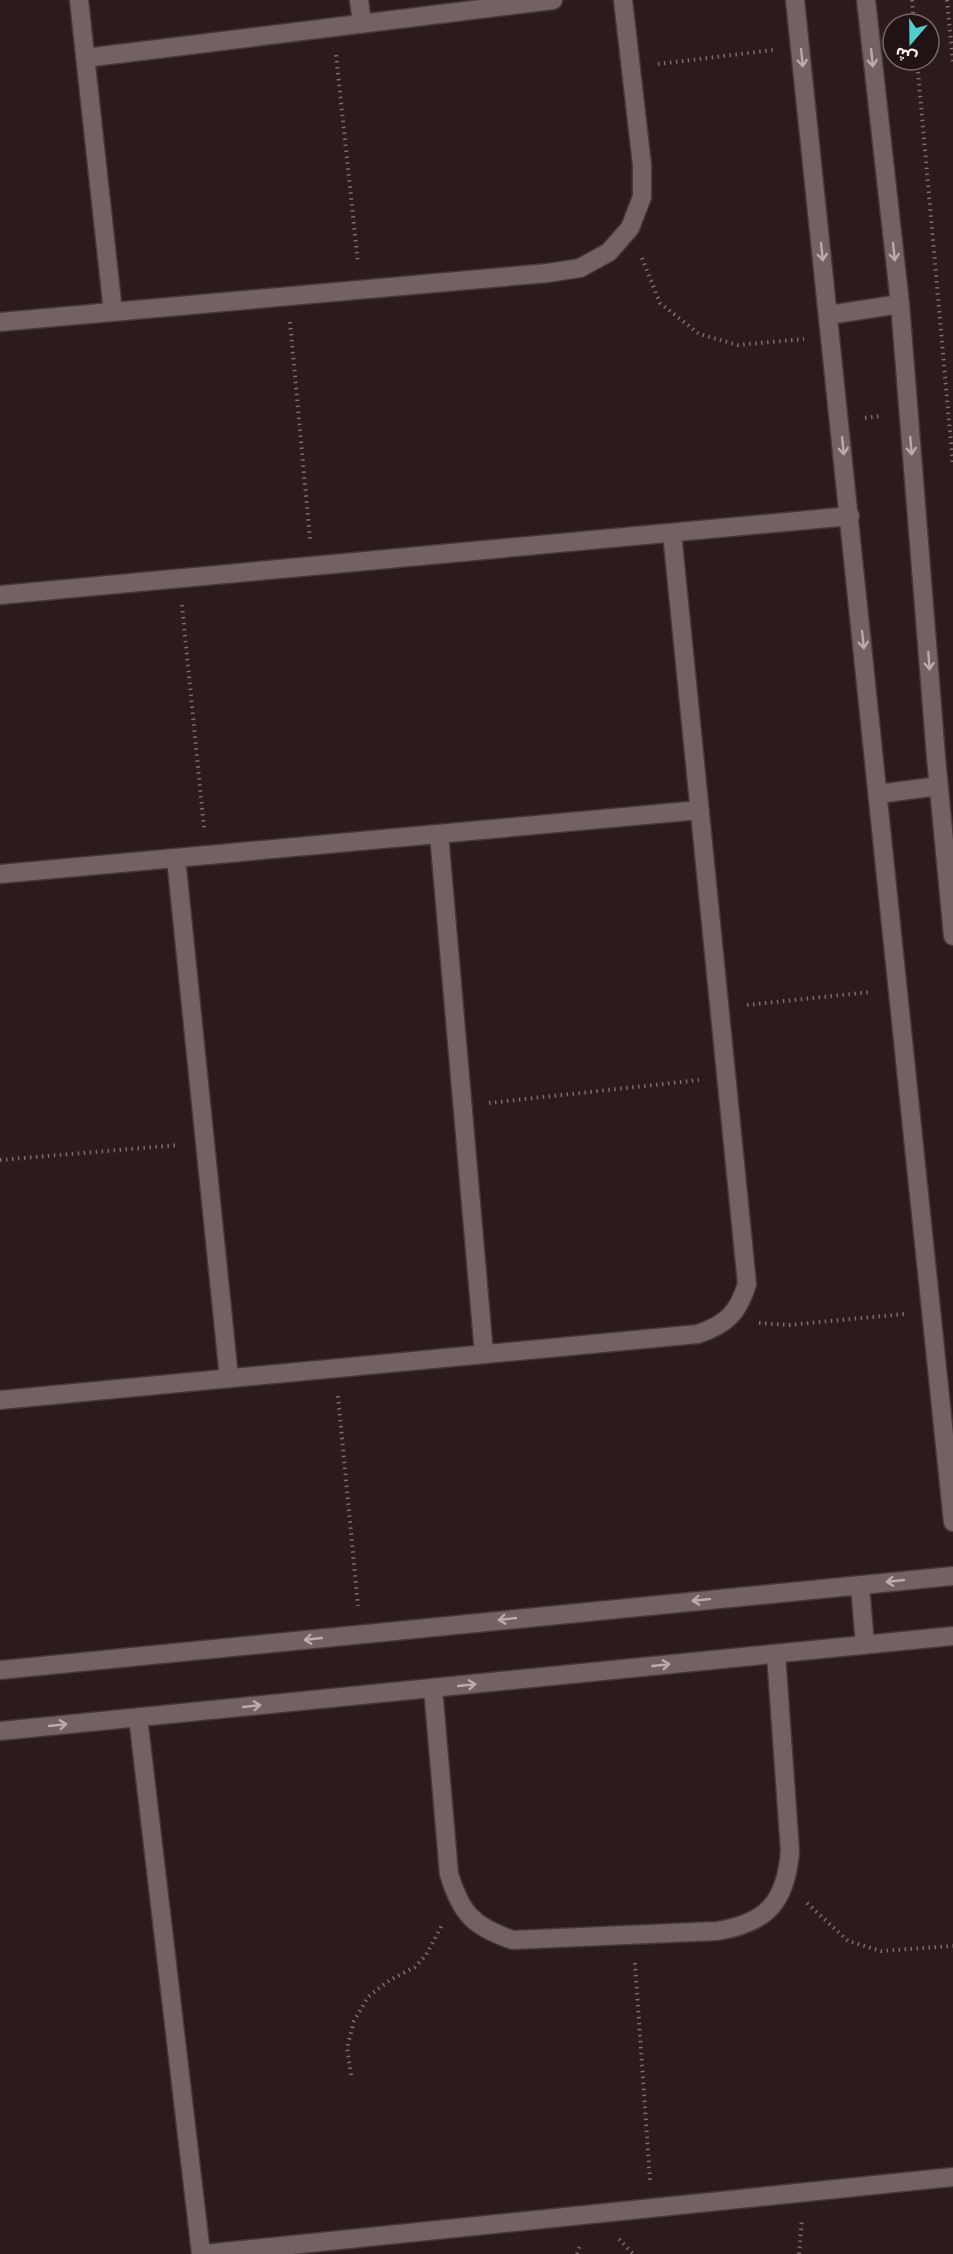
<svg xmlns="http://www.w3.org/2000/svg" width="953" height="2254" font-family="Commissioner,'Noto Sans Arabic',sans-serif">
<rect width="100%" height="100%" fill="#2b1b1d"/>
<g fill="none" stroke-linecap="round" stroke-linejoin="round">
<defs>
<path id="minor" d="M79,0l34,312
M359,0l3,24
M795,0l158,1522
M866,0l34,304 36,453 17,179
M85,58l468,-58
M829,315l71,-11
M0,322l548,-49 32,-5 29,-16 21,-24 12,-31v-32l-19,-165
M0,595l850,-79
M878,794l61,-8
M439,834l45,520
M176,858l53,520
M0,874l700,-64
M0,1400l698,-66c29,-10 40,-21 49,-50l-75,-751
M860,1585l5,60
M0,1670l953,-94
M433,1688l16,186c12,40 25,53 64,66l204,-9c51,-8 69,-30 73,-80l-14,-197
M138,1717l63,537
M0,1731l953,-95
M204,2254l749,-77"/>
</defs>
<use href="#minor" stroke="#443839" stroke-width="21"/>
<path stroke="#7a6c6e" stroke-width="4" stroke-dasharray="1.5 4.5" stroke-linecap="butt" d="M912,0l2,24
M947,0l6,62
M336,55l22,208
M917,60l36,406
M658,64l115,-14
M642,258l18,45 39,31 39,11 66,-6
M290,322l20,217
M865,418l16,-2
M182,605l22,223
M747,1005l124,-13
M489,1103l210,-23
M0,1160l178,-15
M759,1323l30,2 115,-11
M338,1396l20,210
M807,1903l41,38 33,10 72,-5
M635,1963l15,217
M351,2075l-4,-27 7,-27 14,-24 22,-17 25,-13 11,-12 16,-30
M619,2239l14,15
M577,2254l4,-11
M799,2254l3,-35"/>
<use href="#minor" stroke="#746162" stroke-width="18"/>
</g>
<defs><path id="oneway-shaft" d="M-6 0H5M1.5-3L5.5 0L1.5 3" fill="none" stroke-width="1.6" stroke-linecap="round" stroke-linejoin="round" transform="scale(1.5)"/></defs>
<g stroke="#baabac">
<use href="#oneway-shaft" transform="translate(802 58) rotate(84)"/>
<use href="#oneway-shaft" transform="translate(872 58) rotate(84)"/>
<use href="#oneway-shaft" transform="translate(822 252) rotate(84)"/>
<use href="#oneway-shaft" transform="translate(894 252) rotate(84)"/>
<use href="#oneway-shaft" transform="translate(843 446) rotate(84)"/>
<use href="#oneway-shaft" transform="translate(911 446) rotate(85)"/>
<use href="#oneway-shaft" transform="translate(863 640) rotate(84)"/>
<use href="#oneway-shaft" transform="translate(929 661) rotate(86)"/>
<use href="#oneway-shaft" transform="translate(895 1581) rotate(174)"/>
<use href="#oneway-shaft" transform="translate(701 1600) rotate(174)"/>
<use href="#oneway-shaft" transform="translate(507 1619) rotate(174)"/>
<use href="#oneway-shaft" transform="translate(313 1639) rotate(174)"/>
<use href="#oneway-shaft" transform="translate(661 1665) rotate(-6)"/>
<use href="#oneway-shaft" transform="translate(467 1685) rotate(-6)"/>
<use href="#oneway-shaft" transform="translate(252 1706) rotate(-6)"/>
<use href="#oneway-shaft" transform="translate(58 1725) rotate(-6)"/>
</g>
<g transform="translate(911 42) rotate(200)"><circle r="28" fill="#211214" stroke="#756869" stroke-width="1.5"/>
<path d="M0-4.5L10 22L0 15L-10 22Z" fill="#52cdcc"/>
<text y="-9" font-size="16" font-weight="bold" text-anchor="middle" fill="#f4e8e9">ش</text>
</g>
</svg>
